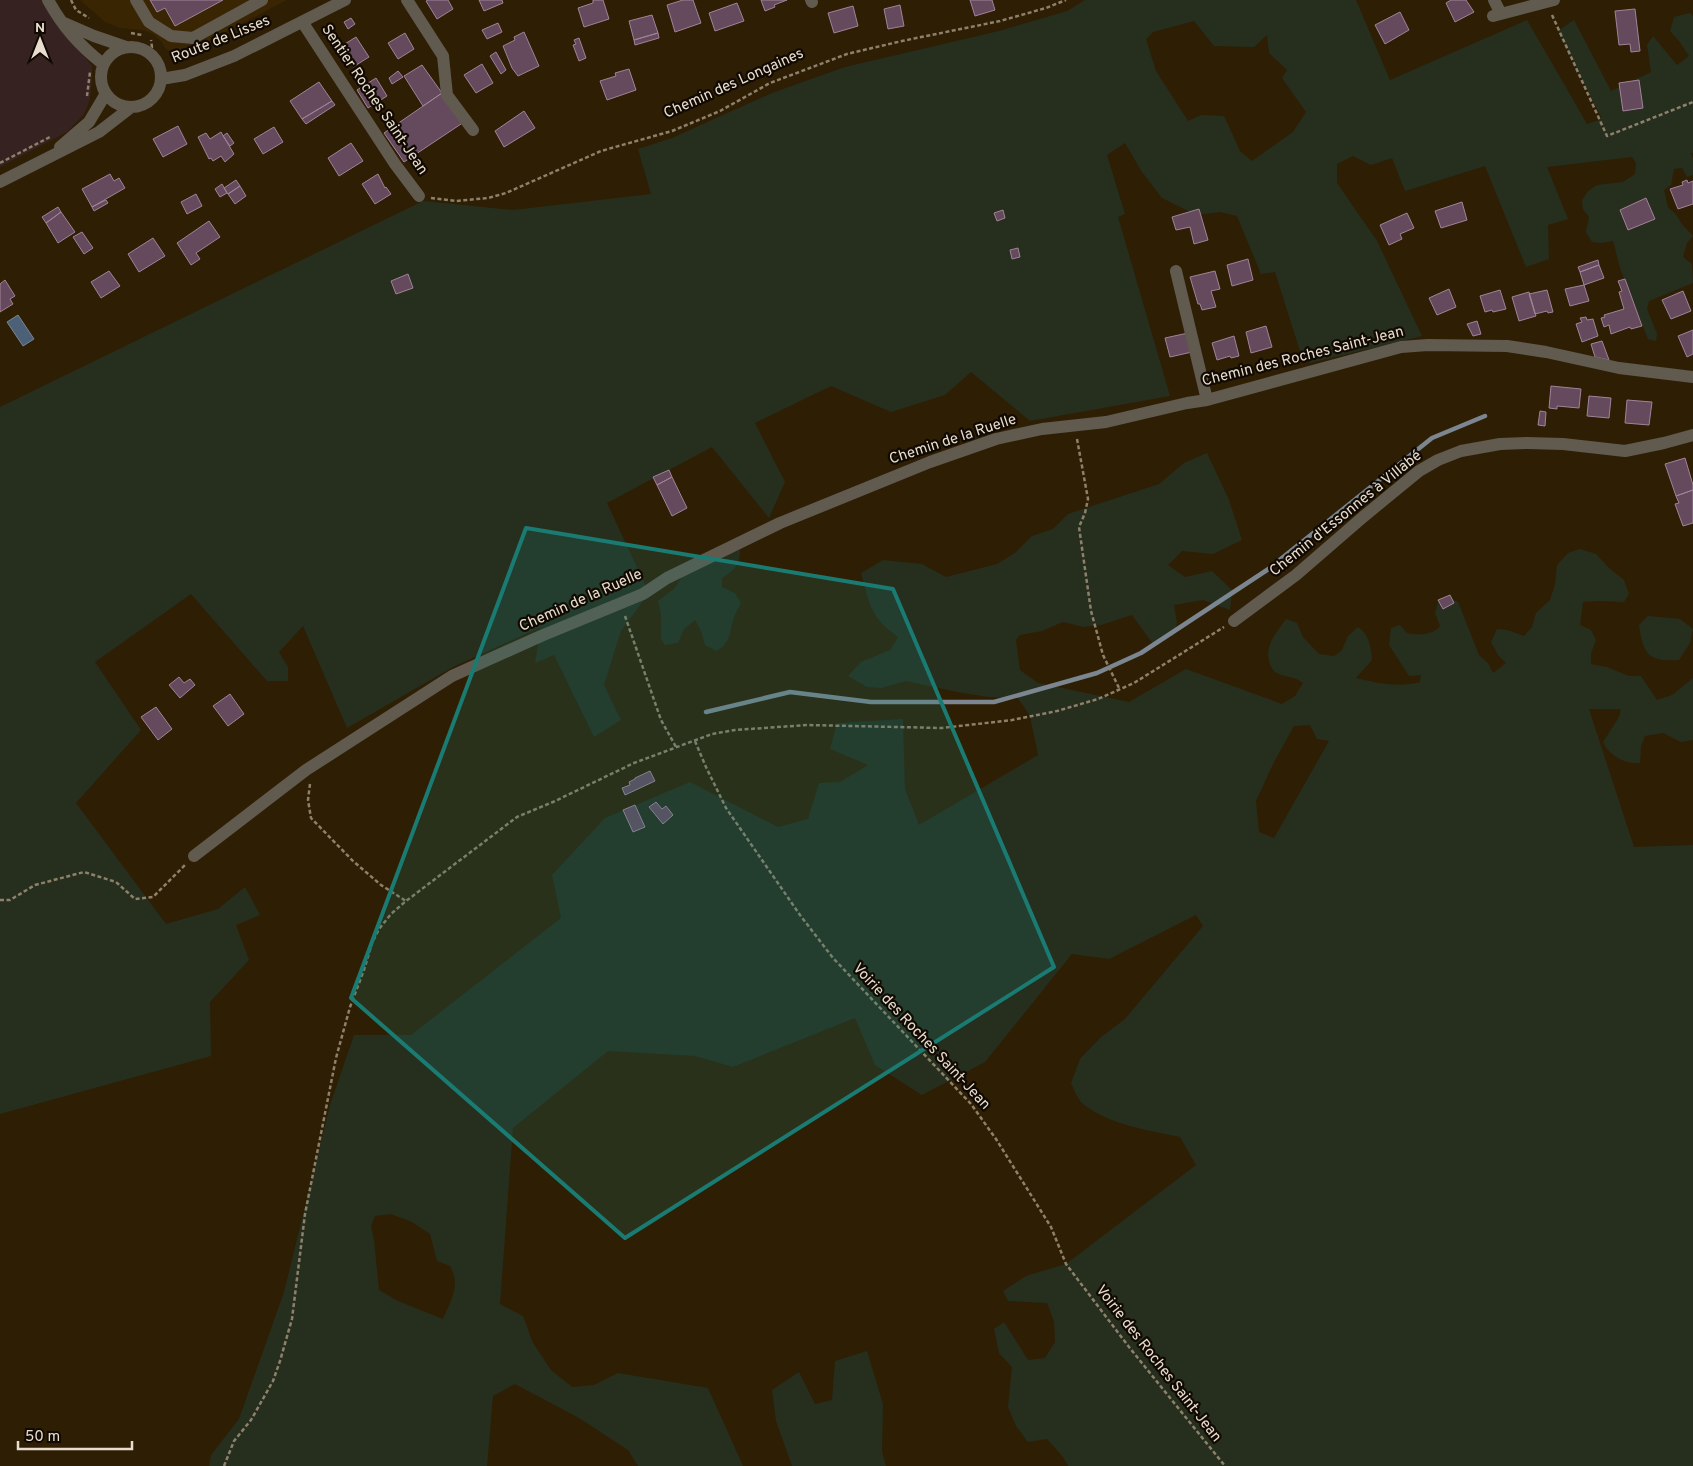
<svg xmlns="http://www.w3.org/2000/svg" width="1693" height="1466" font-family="Overpass,sans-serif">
<rect width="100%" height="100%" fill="#2e1e04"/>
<path fill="#3a2503" d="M80,0h207l-109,57 -13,-9 -5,-8 -7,-6 -10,-4 -23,-2 -15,-6z"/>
<path fill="#362321" d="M0,0h46l12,22 34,44v14l-2,19 -6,15 -17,18 -67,35z"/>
<path fill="#262f1e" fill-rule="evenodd" d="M1085,0h271l34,80 137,-60 60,104 15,-5 -44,-88 16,-11 37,71 40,-19 -4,-27 6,-9 24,29 12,-9 -10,-15 -9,-10 4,-14 16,-4 3,3v137h-2l2,6v16l-6,2 -5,-9 -8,1 -3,16 -7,5 4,17 9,9 4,7 12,13 -6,7 -4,14 9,7 1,19 -44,18 -2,8 10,25 -1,7 -8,-2 -28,-71 -7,-27 -11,2 -10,-1 -6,-10 3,-15 -6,-8 -1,-9 6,-9 9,-6 26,-3 12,-8 1,-11 -4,-6 -85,10 21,52 -20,6 1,34 -23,8 -41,-101 -80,25 -13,-33 -21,7 -18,-9 -16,8v19l40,58 45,95 -112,27 -10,-12 -25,-79 -14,2 -24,-58 -17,-4 -24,3 -34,-17 -20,-26 -17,-29 -18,12 18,59 -7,3 52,179 -140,25 -59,-49 -26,23 -54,17 -60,-26 -76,37 30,59 -16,36 -57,-71 -105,56 42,90 -28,38 -17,54 17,35 -27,17 -40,-82 -19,8 6,-36 -88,40 -106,61 -44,-102 -24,26 9,15v14h-21l-76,-87 -96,68 46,68 -65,73 90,121 52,-15 27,-22 15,28 -24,10 13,35 -39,42 1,54 -211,58v-707l423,-206 90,9 138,-16 -13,-45 34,-11 100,-45 73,-26 154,-36 68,-20zM1194,21l20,25 40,1 13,-12 2,18 18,17 -5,8 24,34 -13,20 -41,29 -12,-10 -16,-35 -23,-1 -13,6 -32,-50 -10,-32 7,-7z
M1207,453l22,47 13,40 -29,14 -31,-3 -14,14 17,12 27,-6 20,19 -2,20 -27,-10 -29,5 3,18 -3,12 -21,9 -21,-29 -31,10 -17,2 -21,-5 -21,9 -22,4 -4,5 4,30 18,13 91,19 57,-33 96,35 13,-8 8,-13c-10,-8 -17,-5 -26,-10 -5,-3 -6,-6 -8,-12 -4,-17 8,-29 17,-42l11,4 6,14 16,17 15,2 8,-6 6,-14 10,-9c11,7 13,20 14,33l-16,18c20,5 44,10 64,4l1,-7 -12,1 -20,-31 2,-17 9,-3 7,8c11,2 25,3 33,-7l-5,-13 3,-11 10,-5 10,5 21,53 9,8 5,10 13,-10 -8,-8 -7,-13 6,-13 10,1 17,6 8,-9 4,-14 14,-13 5,-16 2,-19 11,-12 12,-4 16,5 13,14 15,12 5,14 -5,8 -24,-1 -17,1 -3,23 11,5 5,10 -5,13v11l16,3 22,9h12l16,24 15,-5 21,-17v62l-12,2 -18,-9 -18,3 -4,10 -1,17c-15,1 -31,-7 -37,-21l16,-25 2,-8h-32l45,138 59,-2v621h-625l-5,-9 -16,-18 -19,3 -12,-16 -8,-19 4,-40 -13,-14 -5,-24 10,-7 24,38 17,-2 10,-16 -1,-21 -7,-18 -39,-2 -5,-10 23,-15 40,-12 130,-99 -16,-28c-32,-7 -72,-12 -98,-34 -5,-5 -8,-14 -11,-20l9,-24 20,-21 25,-19 78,-93 -7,-11 -87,44 -37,-5 -87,108 -63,33 -47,-30 -20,-47 -122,49 -38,-11 -87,-5 -95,77 -13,176 23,12 10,27 18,27 21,17 22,-2 24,-12 90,15 35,78h-105l-10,-16 -49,-32 -64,-34 -22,12 -6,70h-278l2,-11 28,-36 45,-127 46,-187 24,-70h57l150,-117 -9,-43 53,-57 85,-36 88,45 30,-8 11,-36 21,-1 28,-17 -38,-16 7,-26 66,-4 2,70 14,36 119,-70 -8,-39 -12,-18 -30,-1 -31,-5 -51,-11 -24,7 -15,-1 -19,-11 13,-14 29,-12 8,-13c-28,-20 -28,-32 -37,-64l22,-13 39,4 24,13 51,-13 18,-11 17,-17 21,-7 15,-15 91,-30 25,-21zM1310,725l7,14 12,2 -55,97 -15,-6 -3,-31 18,-39 20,-36zM391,1214l21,8 18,12 7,27 13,5c11,20 1,34 -7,53l-45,-18 -19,-11 -5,-50 -3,-14 4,-10z
M728,544l12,6c0,15 -5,20 -18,28v9l13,6 6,10c-2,4 -5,9 -7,14 -4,13 -3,27 -18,34l-11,-6 -4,-14 -6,-11 -11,9 -6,14 -13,2 -4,-6v-24l-3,-14 17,-13 7,-12z
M1648,616l32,3 13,10 -3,14 -11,17c-30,2 -36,-5 -40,-35z
M867,1351l16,53 -1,47 4,15h-94l-16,-45 -4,-31 27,-18 16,32 17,-4 3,-39z"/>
<path fill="#4c6077" stroke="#7b8691" d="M18,315l16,24 -11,7 -16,-24z"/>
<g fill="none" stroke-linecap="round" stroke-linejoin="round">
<path stroke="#7b8691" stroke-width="4.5" d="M706,712l84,-20 81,10h123l103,-29 44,-20 126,-83 165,-132 53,-22"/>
</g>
<path fill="#654a5e" stroke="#a18398" d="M150,0h73l-48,26 -10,-18 -8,4z
M428,0h20l5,9 -16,10 -11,-18z
M479,0h23l1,3 -19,8z
M593,0h10l6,19 -25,8 -6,-19 15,-5z
M683,0h10l8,23 -26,9 -8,-27z
M761,0h26l-13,5 1,2 -10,4z
M970,0h22l3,10 -20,6z
M1451,0h15l8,12 -19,10 -9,-19z
M737,3l7,18 -29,10 -6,-18z
M900,5l4,21 -16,3 -4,-20z
M853,6l5,20 -24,7 -6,-20z
M1635,9l5,42 -9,1 -1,-8 -11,1 -4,-34z
M1400,12l9,18 -24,14 -10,-19z
M652,15l6,18 -24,7 -5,-19z
M351,18l4,6 -7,5 -4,-7z
M498,23l4,9 -15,7 -5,-9z
M524,32l15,34 -21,10 -6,-8 -9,-22 12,-6 -1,-3z
M405,33l9,16 -16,10 -10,-16z
M658,33l1,5 -24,7 -1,-5z
M356,37l13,20 -16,10 -13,-20z
M579,38l7,20 -7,3 -6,-16 3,-1 -2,-4z
M496,52l10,18 -5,4 -11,-18z
M482,64l11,19 -17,10 -12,-18z
M422,65l20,28 -19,13 -19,-30z
M629,69l7,21 -29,10 -7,-19 16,-5 -1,-3z
M398,71l5,6 -11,7 -3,-6z
M376,78l11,18 -19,12 -11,-18z
M1639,80l4,28 -20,3 -4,-28z
M319,82l13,19 -30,18 -12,-18z
M442,93l22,29 -60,40 -20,-29z
M332,101l3,4 -29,19 -4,-5z
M524,111l11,17 -31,19 -9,-16z
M178,126l9,18 -24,13 -10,-18z
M274,127l9,15 -20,12 -9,-15z
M221,132l13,22 -9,8 -4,-6 -8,5 -2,-3 -2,1 -11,-22 8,-4 4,6z
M227,133l7,10 -4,3 -7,-10z
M351,143l12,18 -24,15 -11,-18z
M110,174l4,7 5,-3 6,10 -33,19 -10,-18z
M378,174l7,14 1,-1 5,7 -16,10 -13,-20z
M236,180l4,6 -12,8 -4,-6z
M1687,180l1,3 5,-2v23l-15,5 -8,-20 13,-4 -1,-3z
M222,184l5,9 -7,4 -5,-8z
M240,186l6,10 -11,8 -7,-10z
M196,194l6,12 -15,8 -6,-12z
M1646,198l9,21 -27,11 -8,-20z
M106,200l2,3 -14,8 -2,-4z
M1462,202l5,18 -26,8 -6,-17z
M58,207l3,5 -15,11 -4,-6z
M1199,209l9,31 -14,4 -4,-17 -14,3 -4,-13z
M1003,210l2,8 -8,3 -3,-8z
M61,212l14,20 -17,11 -12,-20z
M1407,213l7,15 -14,6 2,5 -13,6 -9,-20z
M209,221l11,16 -24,16 4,6 -9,6 -14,-22z
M82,232l11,16 -9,6 -11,-17z
M153,238l12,18 -26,16 -11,-18z
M1018,248l2,9 -8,2 -2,-9z
M1248,259l5,21 -21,6 -5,-21z
M1598,260l1,5 -19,7 -2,-5z
M1599,265l5,13 -20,7 -4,-13z
M109,271l11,15 -19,12 -10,-16z
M1215,271l5,18 -9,2 5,16 -14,3 -2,-6h-2l-8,-27z
M408,274l5,14 -17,6 -5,-13z
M1625,279l17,47 -11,3 -1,-2 -19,7 -2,-9 -5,2 -3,-9 4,-1 -1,-2 20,-6 -5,-17 3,-1 -4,-10z
M5,280l10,16 -5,3 3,5 -13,8v-28z
M1584,285l5,16 -19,5 -5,-17z
M1449,289l7,18 -19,8 -8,-17z
M1500,290l6,19 -13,3 -1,-2 -7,2 -5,-16z
M1547,290l6,22 -5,1 -1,-2 -12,3 -6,-20z
M1683,291l8,20 -20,8 -9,-19z
M1529,292l7,24 -17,5 -7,-24z
M1586,317l1,3 6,-1 5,17 -16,6 -6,-18 6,-2 -2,-4z
M1477,321l4,13 -8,2 -6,-12z
M1266,326l6,21 -21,6 -5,-21z
M1693,330v24l-6,3 -9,-21z
M1188,333l4,19 -22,5 -5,-19z
M1234,336l5,20 -8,2 -1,-2 -13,4 -5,-17z
M1602,341l7,19 -14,-3 -4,-13z
M1551,386l30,3 -2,19 -22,-2v3l-8,-1z
M1589,396l22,2 -2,20 -22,-2z
M1627,400l25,2 -3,23 -24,-2z
M1540,411l6,1 -1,14 -7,-1z
M1685,458l8,27v5l-17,6 -11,-32z
M669,470l3,7 -15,8 -4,-8z
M672,477l15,31 -15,8 -15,-31z
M1693,490v33l-10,3 -8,-22 4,-1 -3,-7z
M1450,595l4,8 -11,6 -5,-9z
M179,677l5,6 6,-4 5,6 -15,13 -11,-13z
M230,694l14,20 -16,12 -15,-20z
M156,707l16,22 -14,11 -17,-23z
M650,771l5,10 -30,14 -3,-7 8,-3 -1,-3 6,-3v-1z
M656,802l6,7 4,-3 7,9 -10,9 -14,-17z
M635,805l10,22 -12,5 -10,-22z"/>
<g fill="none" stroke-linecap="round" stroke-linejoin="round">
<path stroke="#8e816c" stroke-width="2.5" stroke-dasharray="4 2.5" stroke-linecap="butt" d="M71,0l5,10 13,8
M1552,15l55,121 86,-34
M131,33l11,2
M147,52l5,-5 -1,-7
M87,96l3,-24
M0,163l50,-26
M431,198l25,3 32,-3 18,-5 95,-42 71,-20 48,-20 50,-28 77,-29 55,-13 98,-20 46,-13 20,-8
M1077,439l11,60 -3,14 -6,14 12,84 12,44 17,35
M625,616l36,104 15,27
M695,741l11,26 20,41 74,107 33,43 138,146 25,35 55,88 15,37 63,83 96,119
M310,784l-2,16 3,18 42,43 28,24 25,16
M0,900h10l25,-15 49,-13 32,10 19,17 18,-2 32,-32
M224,1466l10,-25 17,-21 22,-39 7,-20 12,-42 13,-105 31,-156 14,-51 14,-37 8,-27 7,-14 12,-15 15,-13 111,-84 36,-15 81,-39 78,-29 23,-4 72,-5 135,3 70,-8 45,-9 41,-12 36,-16 90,-56"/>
<path stroke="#615a4f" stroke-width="12" d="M48,0c15,27 31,45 55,64
M136,0l13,22 22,14 22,2 69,-38
M407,0l36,56 4,39 26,35
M811,0l1,2
M1494,0l7,14
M1493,16l61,-16
M64,23l30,13 32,11
M303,23l92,141 24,32
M101 77a30 30 0 1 1 60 0a30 30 0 1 1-60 0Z
M161,79l24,-4 49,-19 111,-56
M60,147l29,-25 16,-27
M0,182l99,-50 31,-24
M1176,271l31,129
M1234,621l62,-46 67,-58 56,-46 19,-11 23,-9 39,-7 27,-1 36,1 62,7 39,-8 29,-8
M194,856l112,-86 146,-94 89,-40 102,-42 24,-16 113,-55 150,-61 66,-23 46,-10 64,-7 81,-19 20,-3 194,-53 27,-2 79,1 39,6 73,16 74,9"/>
</g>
<path fill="#1a7b73" fill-opacity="0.2" stroke="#1a7b73" stroke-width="4" stroke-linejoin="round" d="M526,528l367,61 161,378 -429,271 -274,-240z"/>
<g text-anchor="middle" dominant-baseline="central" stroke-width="4.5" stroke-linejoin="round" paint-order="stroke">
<g font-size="15" fill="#e8ddce" stroke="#110a02">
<text transform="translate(221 40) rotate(-22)">Route de Lisses</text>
<text transform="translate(734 84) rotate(-24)">Chemin des Longaines</text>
<text transform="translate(374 100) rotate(56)">Sentier Roches Saint-Jean</text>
<text transform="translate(1303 357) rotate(-14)">Chemin des Roches Saint-Jean</text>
<text transform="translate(953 440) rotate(-18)">Chemin de la Ruelle</text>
<text transform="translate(1346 514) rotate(-39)">Chemin d'Essonnes à Villabé</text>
<text transform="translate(581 601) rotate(-24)">Chemin de la Ruelle</text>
<text transform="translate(921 1037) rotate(47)">Voirie des Roches Saint-Jean</text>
<text transform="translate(1158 1364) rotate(52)">Voirie des Roches Saint-Jean</text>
</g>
</g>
<g transform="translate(40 40)" stroke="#110a02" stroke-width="4" paint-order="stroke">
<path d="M0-4L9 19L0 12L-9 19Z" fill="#e8ddce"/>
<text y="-8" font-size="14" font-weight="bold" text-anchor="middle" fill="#e8ddce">N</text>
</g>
<path d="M18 1441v8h114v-8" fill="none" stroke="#e8ddce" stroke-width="2.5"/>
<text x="25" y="1441" font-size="15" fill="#e8ddce" stroke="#110a02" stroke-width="4" paint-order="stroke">50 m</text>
</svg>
